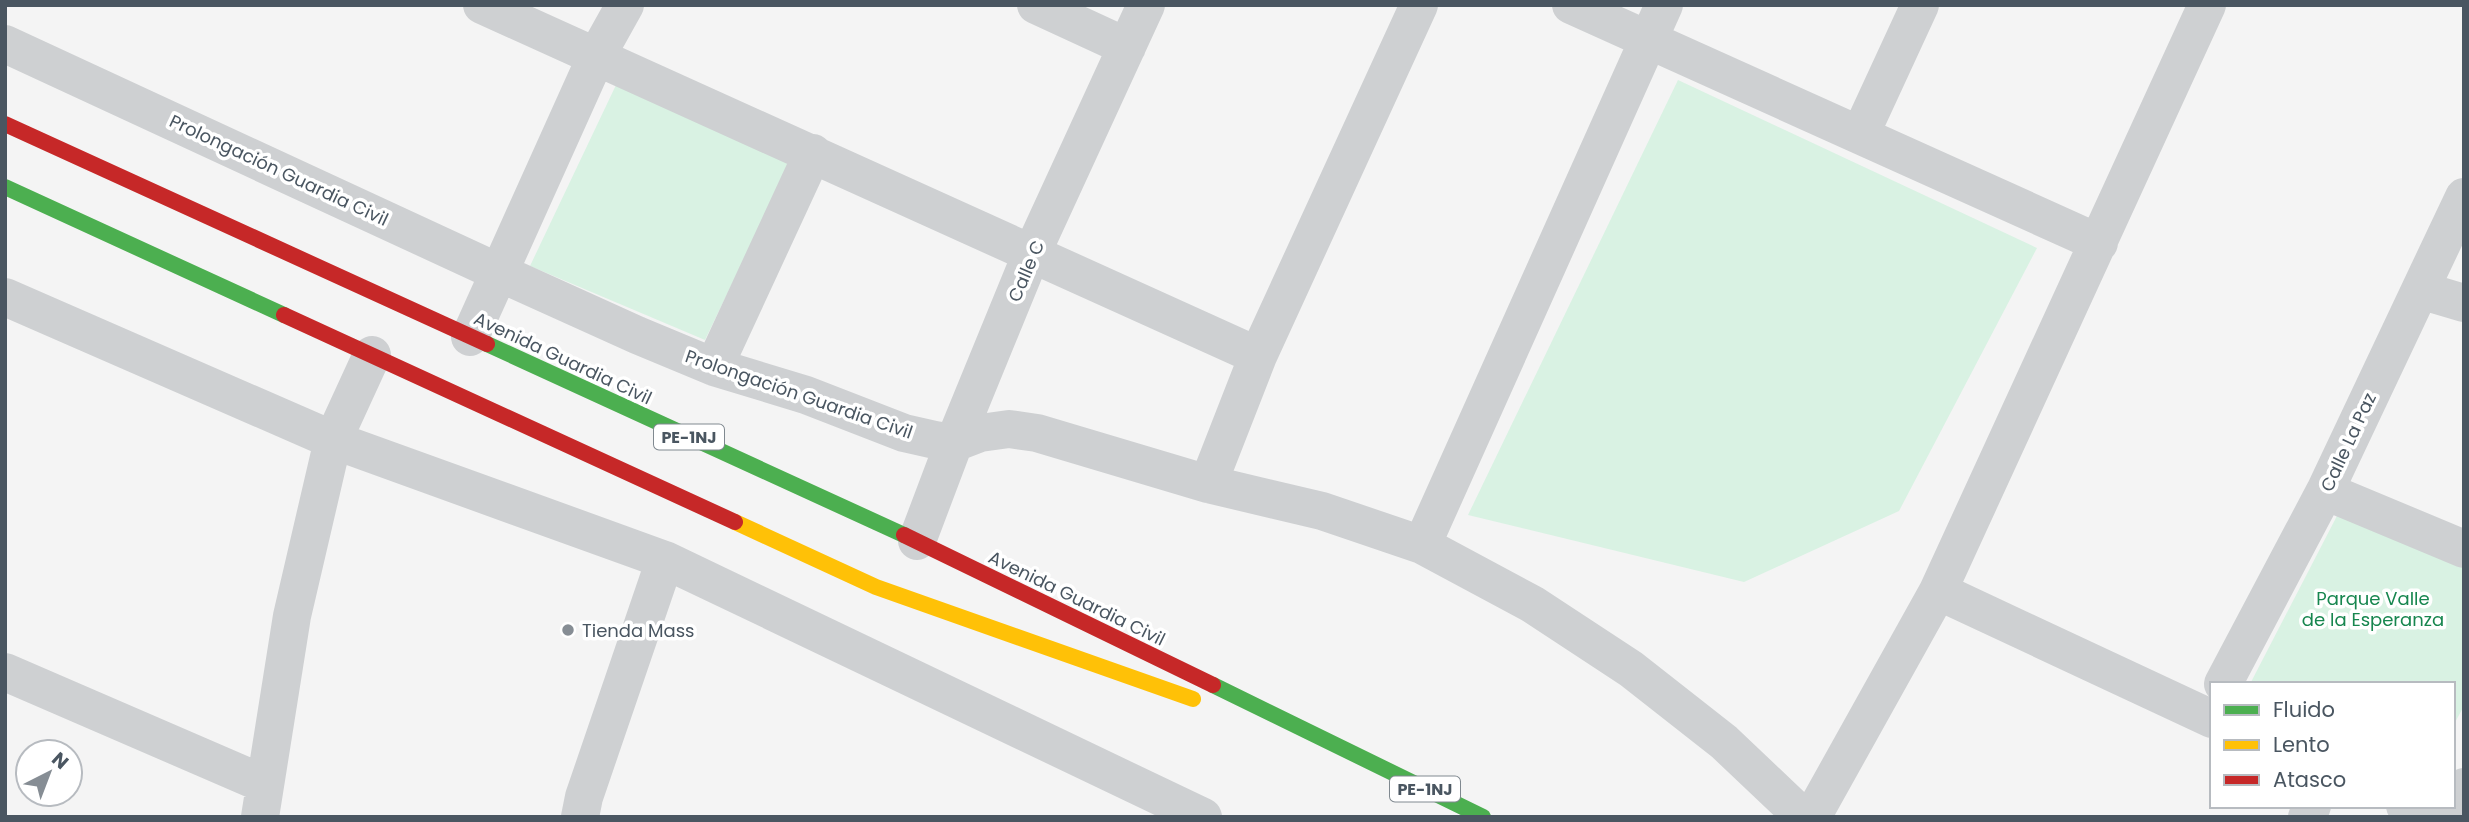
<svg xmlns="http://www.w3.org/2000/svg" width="2469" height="822" font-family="Poppins,sans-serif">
<rect width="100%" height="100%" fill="#f4f4f4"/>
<path fill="#d9f2e3" d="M1678,80l359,168 -138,263 -155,71 -276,-67z
M616,85l174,78 -85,177 -175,-74z
M2340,510l124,58v138l-11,20v-42h-203z"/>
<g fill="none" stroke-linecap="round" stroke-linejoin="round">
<path stroke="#ced0d2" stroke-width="38" d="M482,5l776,351
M1036,5l91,42
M1571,5l528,238
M5,44l495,229 137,62 77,32 92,28 98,38 31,7 19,3 26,-10 29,-4 28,4 171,51 114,27 100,34 110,59 99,65 93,73 79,75
M1860,135l60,-130
M2420,290l44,13
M5,297l328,143 332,120 538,257
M470,337l126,-280 29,-52
M714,367l99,-214
M1208,484l50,-128 161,-351
M2325,491l139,58
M917,541l37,-98 77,-188 115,-250
M1422,545l242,-540
M1938,591l274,128
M5,672l259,112
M2223,684l102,-193 139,-294
M2405,806l24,11
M260,817l32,-201 41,-176 39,-85
M580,817l4,-20 81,-237
M1812,817l126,-226 269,-586
M2307,817l5,-11
M2449,817l15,-30"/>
<path stroke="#4caf50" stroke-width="16" d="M5,187l279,128
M487,344l417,191
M1213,685l270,132"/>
<path stroke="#ffc107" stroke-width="16" d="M735,522l141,65 317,112"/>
<path stroke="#c62828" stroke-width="16" d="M5,124l482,220
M284,315l451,207
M904,535l309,150"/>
</g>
<circle fill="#868d94" stroke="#fff" stroke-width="2.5" cx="568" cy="630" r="7"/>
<g text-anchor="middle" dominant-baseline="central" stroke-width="7" stroke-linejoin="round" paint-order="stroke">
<g fill="#fff" stroke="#808990" stroke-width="2">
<rect x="654" y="424.5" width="70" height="25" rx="5"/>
<rect x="1390" y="776.5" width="70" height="25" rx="5"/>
</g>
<g font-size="16" font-weight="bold" fill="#4a5661">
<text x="689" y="437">PE-1NJ</text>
<text x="1425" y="789">PE-1NJ</text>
</g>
<g font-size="18" fill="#4a5661" stroke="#fff">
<text transform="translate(279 170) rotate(25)">Prolongación Guardia Civil</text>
<text transform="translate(1026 271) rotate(-67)">Calle C</text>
<text transform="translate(563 358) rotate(25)">Avenida Guardia Civil</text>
<text transform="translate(799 394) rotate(19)">Prolongación Guardia Civil</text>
<text transform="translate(2348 442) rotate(-65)">Calle La Paz</text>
<text transform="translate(1077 598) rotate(26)">Avenida Guardia Civil</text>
</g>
<g font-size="18" fill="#17864f" stroke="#fff">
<text x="2373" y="598">Parque Valle<tspan x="2373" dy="21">de la Esperanza</tspan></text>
</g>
<g font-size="18" fill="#4a5661" stroke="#fff" text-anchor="start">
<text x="582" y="630">Tienda Mass</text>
</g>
</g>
<rect width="2469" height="822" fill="none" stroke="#4a5661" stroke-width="14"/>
<rect x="2210" y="682" width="245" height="126" fill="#ffffff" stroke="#b7bbc0" stroke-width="2"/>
<rect x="2224" y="705" width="35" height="10" fill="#4caf50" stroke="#b7bbc0" stroke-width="2"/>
<text x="2273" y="717" font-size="21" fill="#4a5661">Fluido</text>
<rect x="2224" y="740" width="35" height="10" fill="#ffc107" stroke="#b7bbc0" stroke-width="2"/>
<text x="2273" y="752" font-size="21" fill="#4a5661">Lento</text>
<rect x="2224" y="775" width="35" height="10" fill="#c62828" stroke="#b7bbc0" stroke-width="2"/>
<text x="2273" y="787" font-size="21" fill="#4a5661">Atasco</text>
<g transform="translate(49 773) rotate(42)"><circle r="33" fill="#ffffff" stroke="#b7bbc0" stroke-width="2"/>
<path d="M0-5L12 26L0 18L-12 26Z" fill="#868d94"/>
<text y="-10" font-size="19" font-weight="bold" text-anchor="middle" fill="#4a5661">N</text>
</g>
</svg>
